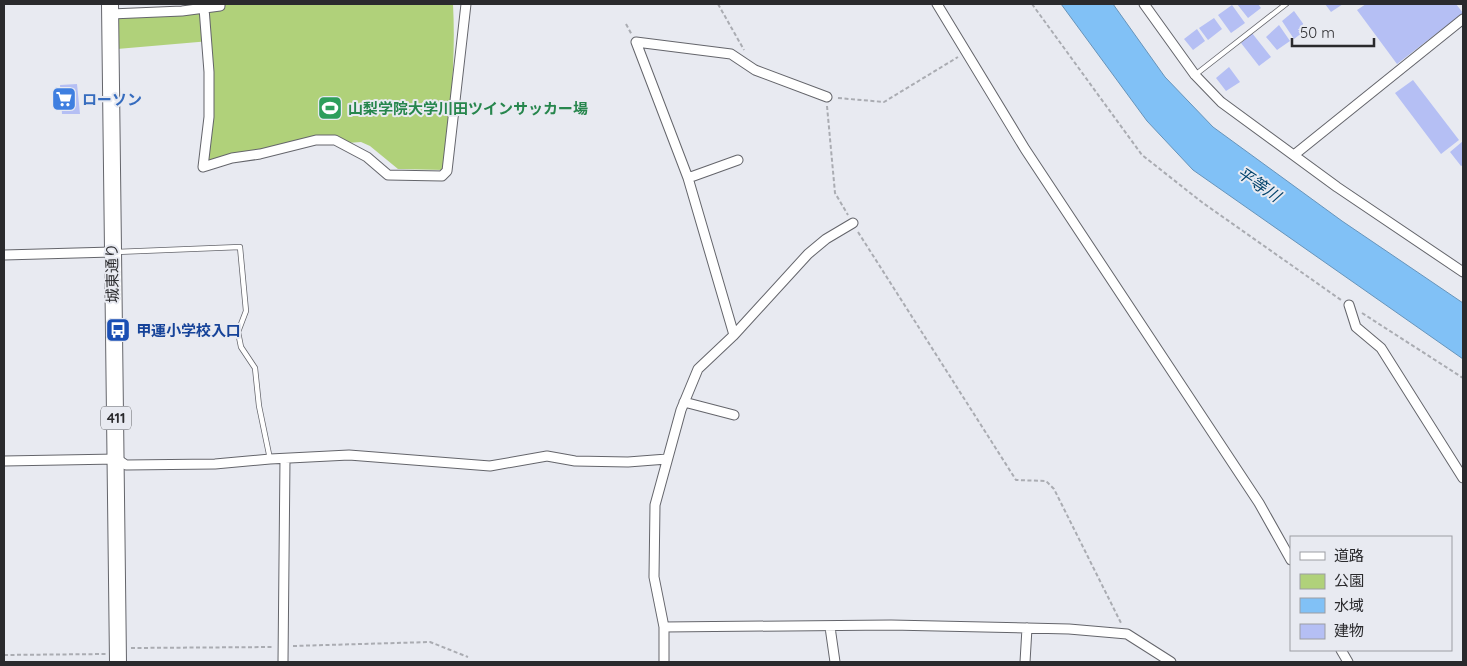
<svg xmlns="http://www.w3.org/2000/svg" width="1467" height="666" font-family="Quicksand,'Noto Sans JP',sans-serif">
<rect width="100%" height="100%" fill="#e8eaf1"/>
<path fill="#b0d17a" d="M224,4h229c3,55 -3,110 -8,166l-47,-1 -28,-23 -9,-4 -14,1 -13,-8 -36,6 -89,20 1,-120 -93,8v-32l107,-7z"/>
<path fill="#81c1f6" stroke="#6794ba" d="M1061,4h52l52,73 48,50 129,94 121,82v56l-270,-189 -46,-49z"/>
<path fill="#b5bff4" d="M1237,4h21l3,4 -13,10z
M1325,4h18l-12,8z
M1366,4h90l7,9 -66,51 -40,-54z
M1232,5l13,18 -14,10 -13,-18z
M1294,11l13,18 -13,10 -12,-18z
M1214,18l8,11 -14,11 -9,-12z
M1279,25l11,16 -13,9 -11,-13z
M1197,29l8,12 -12,9 -9,-11z
M1252,33l19,24 -12,9 -18,-23z
M1229,67l11,15 -14,9 -10,-13z
M1413,80l46,60 -18,14 -46,-61z
M77,84l3,30h-18l-2,-29z
M1463,141v24l-2,1 -11,-14z"/>
<g fill="none" stroke-linecap="round" stroke-linejoin="round">
<defs>
<path id="lane" d="M1195,75l91,-71
M116,252l124,-5 6,64 -8,21 3,15 14,21 4,38 11,53"/>
<path id="street" d="M937,4l88,145 234,354 32,57
M1144,4l51,71 26,27 116,85 126,85
M204,8l5,64v45l-6,50 29,-9 28,-4 56,-14h19l32,17 21,18 54,1 5,-5 19,-167
M111,14l71,-3 38,-5v-2
M1294,155l169,-136
M688,178l50,-18
M4,255l108,-3
M1349,305l7,22 25,21 82,130
M734,335l-46,-157 -52,-136 95,12 24,16 72,27
M684,402l50,13
M4,461l113,-2 9,6 89,-1 55,-5 79,-4 141,11 57,-10 28,5 53,1 39,-3
M664,627l227,-2 178,4 58,5 44,28
M830,627l5,35
M1341,650l7,12
M283,662l2,-203
M664,662v-35l-10,-50 1,-72 26,-95 17,-41 36,-34 74,-81 18,-15 27,-16
M1025,662l2,-34"/>
<path id="highway" d="M110,4l8,658"/>
</defs>
<use href="#lane" stroke="#64656b" stroke-width="6"/>
<use href="#street" stroke="#64656b" stroke-width="11"/>
<use href="#highway" stroke="#64656b" stroke-width="18"/>
<path stroke="#aaacb2" stroke-width="2" stroke-dasharray="4 2.5" stroke-linecap="butt" d="M718,4l26,46
M1032,4l110,151 61,48 138,97
M626,24l6,11
M838,98l46,4 74,-45
M827,106l8,87 13,22
M858,232l158,248 30,1 8,8 67,134
M1362,313l101,65
M293,646l137,-4 38,15
M131,648l142,-1
M4,655l102,-1"/>
<use href="#lane" stroke="#fff" stroke-width="4.5"/>
<use href="#street" stroke="#fff" stroke-width="9"/>
<use href="#highway" stroke="#fff" stroke-width="16"/>
</g>
<defs>
<symbol id="supermarket-square" viewBox="-11 -11 22 22"><rect x="-9" y="-9" width="18" height="18" rx="4" fill="#3f7fe0" stroke="#e8eaf1"/><path d="M-6-5.5h2.5l.6 2H6L4.5 2H-2.5L-4.4-4H-6ZM-1.5 3.2a1.3 1.3 0 1 0 .1 0ZM3 3.2a1.3 1.3 0 1 0 .1 0Z" fill="#fff"/></symbol>
<symbol id="stadium-square" viewBox="-11 -11 22 22"><rect x="-9" y="-9" width="18" height="18" rx="4" fill="#2e9e5b" stroke="#e8eaf1"/><path d="M0-5a6.5 5 0 1 0 0 10a6.5 5 0 1 0 0-10ZM-3.5-1.8h7v3.6h-7Z" fill="#fff"/></symbol>
<symbol id="bus-square" viewBox="-11 -11 22 22"><rect x="-9" y="-9" width="18" height="18" rx="4" fill="#1a4fb4" stroke="#e8eaf1"/><path d="M-5-6H5V4H4V6H2V4H-2V6H-4V4H-5ZM-3.5-4V0h7V-4ZM-3.5 1.2v1.5H-2V1.2ZM2 1.2v1.5H3.5V1.2Z" fill="#fff"/></symbol>
</defs>
<g fill-rule="evenodd">
<use href="#supermarket-square" x="50" y="85" width="28" height="28"/>
<use href="#stadium-square" x="316" y="94" width="28" height="28"/>
<use href="#bus-square" x="104" y="316" width="28" height="28"/>
</g>
<g text-anchor="middle" dominant-baseline="central" stroke-width="4" stroke-linejoin="round" paint-order="stroke">
<rect fill="#e8eaf1" stroke="#636468" stroke-width="1" x="101" y="406.5" width="30" height="23" rx="4"/>
<g font-size="14" font-weight="bold" fill="#2a2a2d">
<text x="116" y="418">411</text>
</g>
<g font-size="15" font-weight="bold" fill="#366cbe" stroke="#e8eaf1" text-anchor="start">
<text x="82" y="99">ローソン</text>
</g>
<g font-size="15" font-weight="bold" fill="#27864d" stroke="#e8eaf1" text-anchor="start">
<text x="348" y="108">山梨学院大学川田ツインサッカー場</text>
</g>
<g font-size="15" fill="#2a2a2d" stroke="#e8eaf1">
<text transform="translate(112 273) rotate(-91)">城東通り</text>
</g>
<g font-size="15" font-weight="bold" fill="#164399" stroke="#e8eaf1" text-anchor="start">
<text x="136" y="330">甲運小学校入口</text>
</g>
<g font-size="16" font-style="italic" fill="#00426b" stroke="#e8eaf1">
<text transform="translate(1259 184) rotate(34)">平等川</text>
</g>
</g>
<rect width="1467" height="666" fill="none" stroke="#2a2a2d" stroke-width="10"/>
<rect x="1290" y="536" width="162" height="115" fill="#e8eaf1" stroke="#9c9da3"/>
<rect x="1300" y="552" width="25" height="8" fill="#ffffff" stroke="#9c9da3"/>
<text x="1334" y="561" font-size="15" fill="#2a2a2d">道路</text>
<rect x="1300" y="574" width="25" height="15" fill="#b0d17a" stroke="#9c9da3"/>
<text x="1334" y="586" font-size="15" fill="#2a2a2d">公園</text>
<rect x="1300" y="598" width="25" height="15" fill="#81c1f6" stroke="#9c9da3"/>
<text x="1334" y="611" font-size="15" fill="#2a2a2d">水域</text>
<rect x="1300" y="624" width="25" height="15" fill="#b5bff4" stroke="#9c9da3"/>
<text x="1334" y="636" font-size="15" fill="#2a2a2d">建物</text>
<path d="M1292 38v8h82v-8" fill="none" stroke="#2a2a2d" stroke-width="2.5"/>
<text x="1300" y="38" font-size="15" fill="#2a2a2d" stroke="#e8eaf1" stroke-width="4" paint-order="stroke">50 m</text>
</svg>
